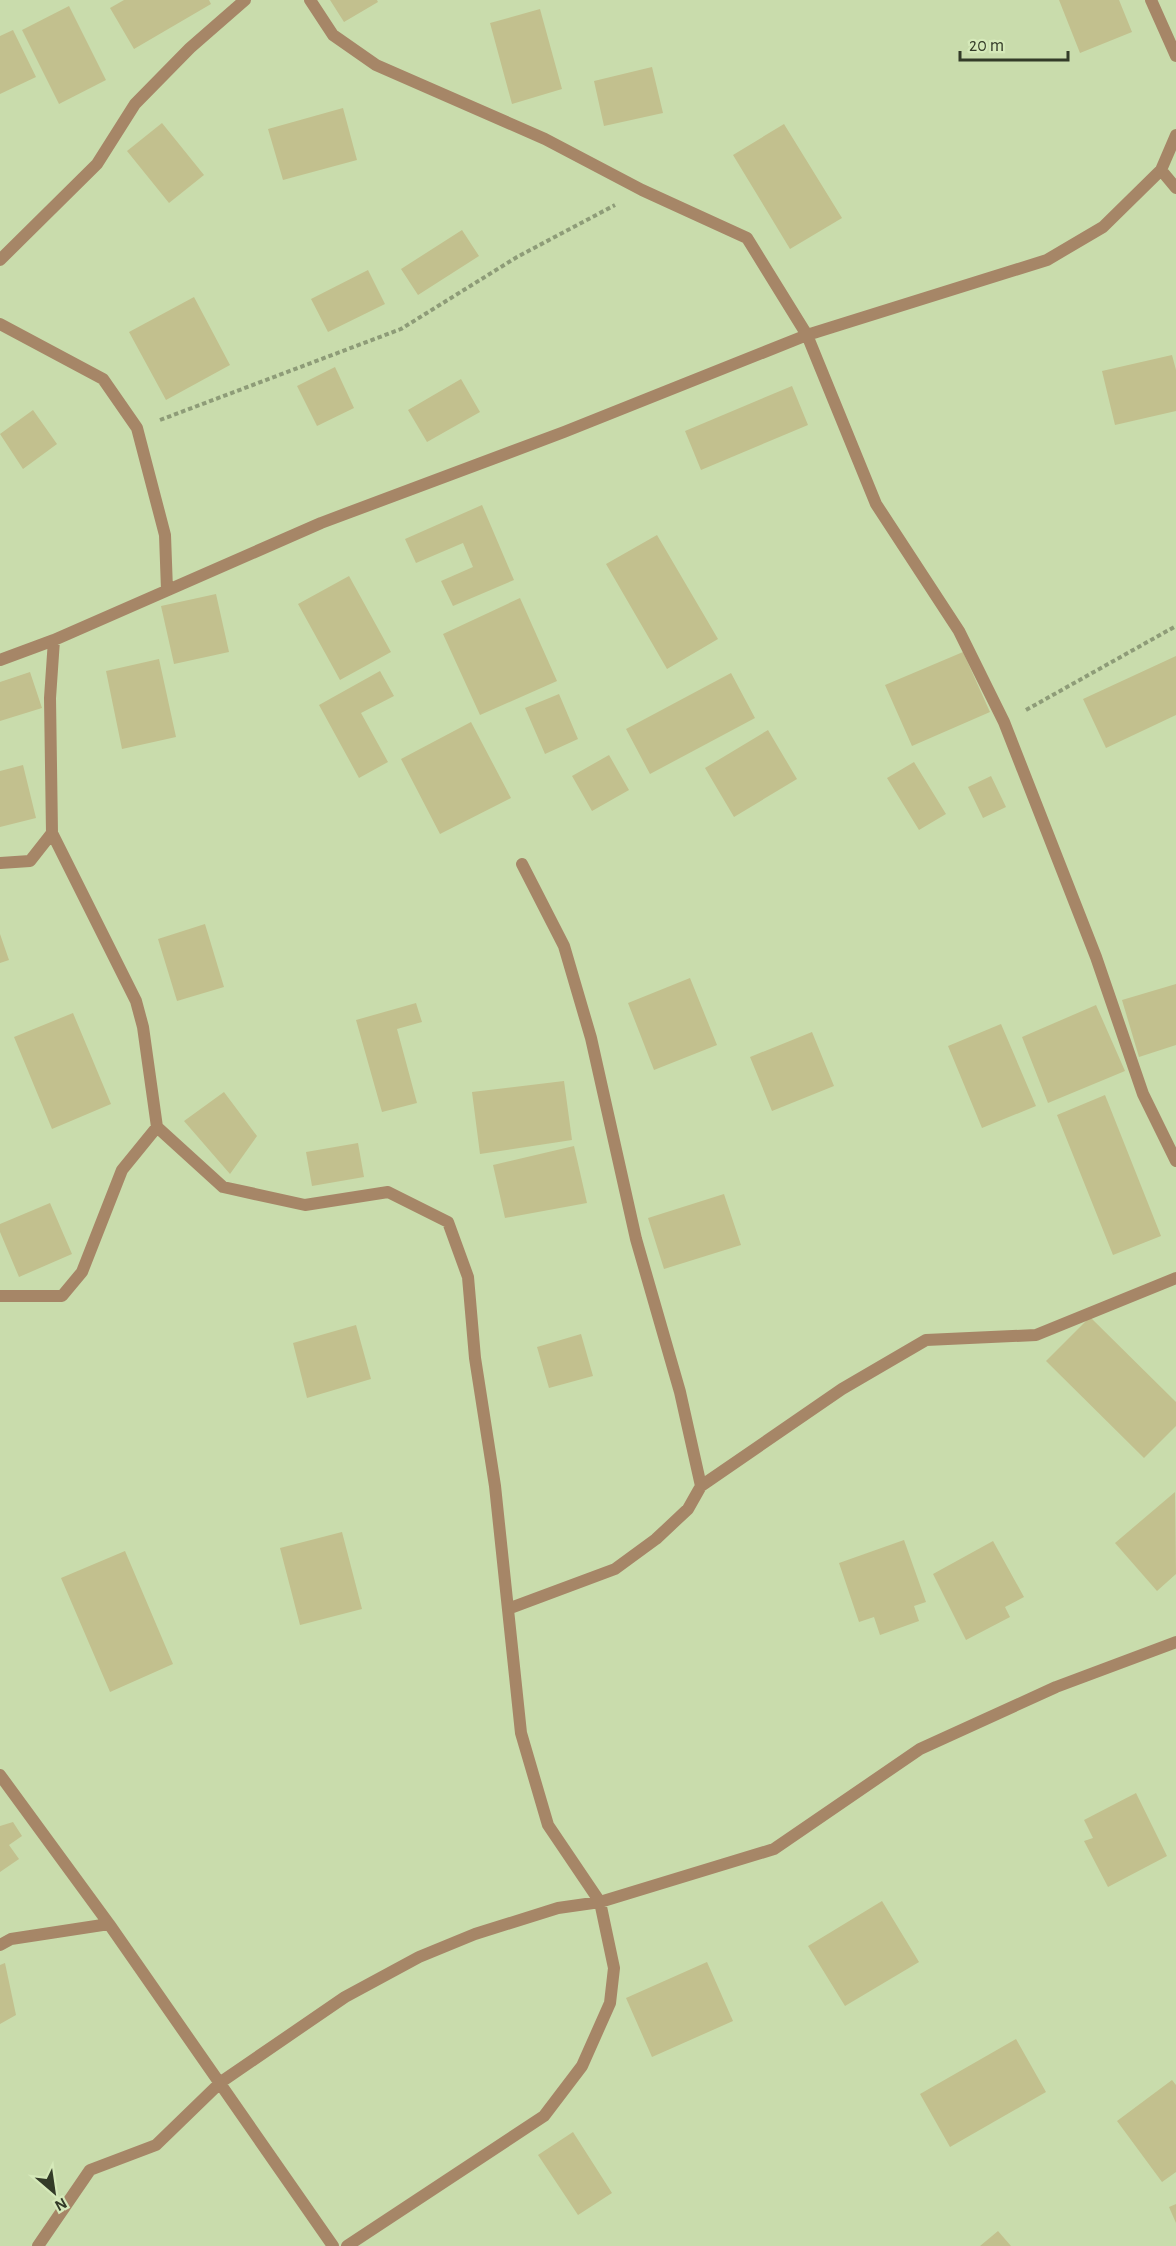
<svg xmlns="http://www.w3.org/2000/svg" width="1176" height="2246" font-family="'Alegreya Sans',sans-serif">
<rect width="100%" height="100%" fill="#c9dcac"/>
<path fill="#c2c08e" d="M124,0h85l2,4 -77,45 -24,-41z
M330,0h47l1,2 -34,20z
M1059,0h60l13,32 -52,21z
M69,6l37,74 -47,24 -37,-74z
M540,9l22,80 -50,15 -22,-81z
M13,30l23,47 -36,17v-58z
M652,67l11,46 -59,13 -10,-45z
M343,108l14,52 -74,20 -15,-51z
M162,123l42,52 -35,28 -42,-52z
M784,124l58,94 -52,31 -57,-94z
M462,230l17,26 -61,39 -17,-26z
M368,270l17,34 -57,28 -17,-33z
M194,297l36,68 -64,35 -37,-68z
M1172,355l4,15v41l-61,14 -13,-54z
M335,367l19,41 -37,18 -20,-40z
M461,379l19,33 -53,30 -19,-32z
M792,386l16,39 -107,45 -16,-39z
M33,410l24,34 -34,25 -23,-35z
M482,505l32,75 -61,26 -12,-25 32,-14 -10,-24 -47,20 -11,-24z
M657,535l61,104 -51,30 -61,-105z
M349,576l42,76 -51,28 -42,-76z
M216,594l13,58 -55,12 -13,-58z
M520,598l37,83 -77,34 -37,-81z
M963,652l27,60 -78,34 -27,-61z
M1176,656v59l-70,33 -23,-49z
M159,659l17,78 -54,12 -16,-78z
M380,671l14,25 -33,17 27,49 -29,16 -40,-73z
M30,672l12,36 -42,13v-39z
M731,673l24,45 -105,56 -24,-45z
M559,694l19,45 -33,15 -20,-46z
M471,722l40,76 -71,36 -39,-75z
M768,730l29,49 -63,38 -29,-49z
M609,755l20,35 -37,21 -20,-35z
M914,762l32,52 -27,16 -32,-52z
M23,765l13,53 -36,9v-56z
M991,776l15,31 -23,11 -15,-31z
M205,924l19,63 -47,14 -19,-62z
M0,934l9,26 -9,3z
M690,978l27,67 -63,25 -26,-67z
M1176,984v61l-37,12 -17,-57z
M416,1003l6,19 -25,7 20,74 -35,9 -26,-92z
M1096,1005l29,66 -77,32 -26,-66z
M73,1013l38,91 -59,25 -38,-92z
M1001,1024l35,82 -54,22 -34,-82z
M812,1032l22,54 -62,25 -22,-54z
M564,1081l8,59 -92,14 -8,-62z
M224,1092l33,44 -27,38 -46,-53z
M1105,1095l56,141 -48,19 -56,-140z
M358,1143l6,34 -52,9 -6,-34z
M574,1146l13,57 -82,15 -12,-53z
M724,1194l17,51 -77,24 -16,-51z
M50,1203l22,51 -53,23 -19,-45v-8z
M1090,1317l86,85v24l-32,32 -98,-97z
M356,1325l15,54 -64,19 -14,-55z
M581,1334l12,42 -44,12 -12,-41z
M1175,1492l1,82 -19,17 -42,-48z
M342,1532l20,77 -62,16 -20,-77z
M904,1540l22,62 -12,4 5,15 -39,14 -6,-18 -15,5 -20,-59z
M993,1541l31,56 -19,10 5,10 -44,23 -33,-66z
M125,1551l48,113 -63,28 -49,-114z
M1136,1793l31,63 -59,31 -24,-46 9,-3 -9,-18z
M13,1822l9,14 -13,9 10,14 -19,13v-46z
M882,1901l37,61 -74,44 -37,-60z
M707,1962l26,59 -81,36 -26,-59z
M5,1963l11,52 -16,9v-59z
M1016,2039l30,53 -96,55 -30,-53z
M1172,2080l4,5v87l-14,10 -45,-61z
M573,2132l39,61 -34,22 -40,-60z
M1176,2204v19l-7,-16z
M998,2231l13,15h-31z"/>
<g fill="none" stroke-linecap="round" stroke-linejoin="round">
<path stroke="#8e9c78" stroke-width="4" stroke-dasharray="4.5 3" stroke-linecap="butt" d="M160,420l241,-91 116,-72 98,-52
M1026,710l150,-84"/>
<path stroke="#a68667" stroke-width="12" d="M310,0l23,35 43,30 169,74 97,51 105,48 60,97 69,169 83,127 45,91 92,235 47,137 33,67
M1151,0l25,56
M1161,170l15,18
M0,260l97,-96 38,-60 55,-56 55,-48
M0,324l103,55 34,49 28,107 2,55
M54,640l-4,58 2,135 84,168 7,26 14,100 66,60 82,18 83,-13 60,30 20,55 7,81 20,128 26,247 27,92 52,77 14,66 -4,35 -28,63 -38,50 -197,130
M0,660l54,-20 267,-117 243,-91 243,-97 240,-75 56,-33 58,-57 15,-35
M0,863l30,-2 22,-28
M0,1296h62l20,-24 40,-102 35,-43
M701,1486l141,-97 84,-49 110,-5 140,-57
M508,1609l107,-40 41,-30 32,-30 13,-23 -21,-94 -44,-153 -45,-201 -27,-92 -42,-82
M0,1775l109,149 224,322
M0,1945l11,-6 98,-15
M38,2246l52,-76 66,-25 65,-63 124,-85 74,-40 56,-23 83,-26 42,-6 174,-53 146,-100 136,-62 120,-45"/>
</g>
<g transform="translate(54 2192) rotate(151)" stroke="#d5e9b9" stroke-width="4.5" paint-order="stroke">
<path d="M0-4.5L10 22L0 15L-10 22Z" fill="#333b28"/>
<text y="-9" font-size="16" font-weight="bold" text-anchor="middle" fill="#333b28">N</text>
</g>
<path d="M960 51v9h108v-9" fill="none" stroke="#333b28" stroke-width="3"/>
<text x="969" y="51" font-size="18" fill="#333b28" stroke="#d5e9b9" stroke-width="4.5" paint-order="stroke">20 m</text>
</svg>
